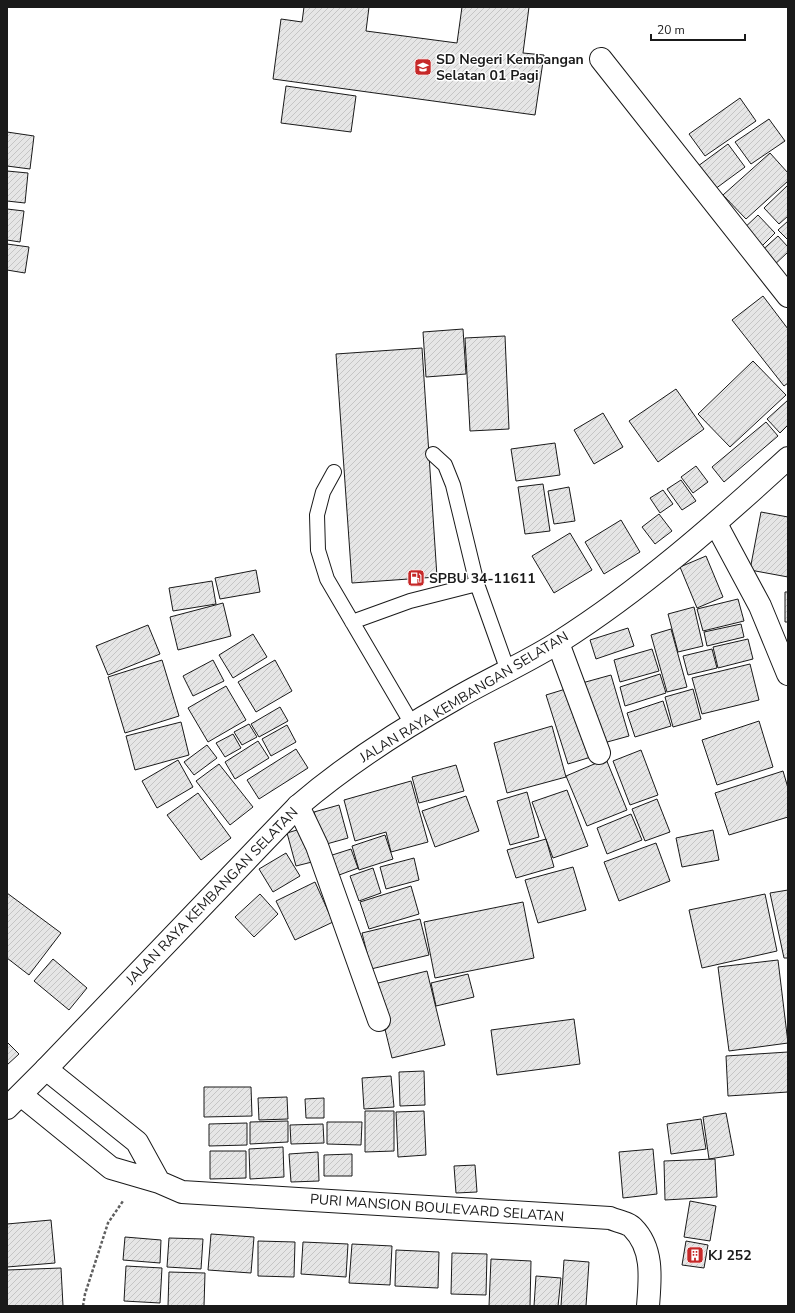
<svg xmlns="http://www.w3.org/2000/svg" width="795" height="1313" font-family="'Nunito Sans',sans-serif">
<defs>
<pattern id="building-hatch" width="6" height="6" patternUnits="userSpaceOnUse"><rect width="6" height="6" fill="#e6e6e6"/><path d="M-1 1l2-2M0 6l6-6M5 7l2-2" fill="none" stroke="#c5c5c5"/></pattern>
</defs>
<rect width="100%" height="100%" fill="#fff"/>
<path fill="url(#building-hatch)" stroke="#1a1a1a" d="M304,7h65l-3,24 91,12 5,-36h67l-6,46 21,2 -9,60 -262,-36 8,-60 21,3z
M286,86l70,10 -5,36 -70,-9z
M740,98l16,23 -51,35 -16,-22z
M769,119l16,22 -34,23 -16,-22z
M7,132l27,4 -4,33 -23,-3z
M728,144l17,23 -34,25 -17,-23z
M770,153l18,20v8l-42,38 -23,-24z
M7,171l21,2 -3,30 -18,-2z
M788,185v31l-9,8 -15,-16z
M7,209l17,2 -4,31 -13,-2z
M758,215l17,18 -17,17 -18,-18z
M788,221v19l-10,-10z
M778,236l10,11v5l-17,16 -13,-14z
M7,244l22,3 -4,26 -18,-3z
M763,296l25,33v54l-4,3 -52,-66z
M463,329l3,45 -40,3 -3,-45z
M505,336l4,93 -39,2 -5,-93z
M422,348l15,229 -85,6 -16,-229z
M753,361l33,34 -56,52 -32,-33z
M676,389l28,40 -46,33 -29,-41z
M788,400v25l-8,8 -13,-14z
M603,413l20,34 -29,17 -20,-34z
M766,422l12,14 -54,46 -12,-15z
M555,443l5,32 -44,6 -5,-32z
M696,466l12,16 -15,11 -12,-16z
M681,480l15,21 -14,9 -15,-21z
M543,484l7,47 -25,3 -7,-47z
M569,487l6,34 -21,3 -6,-33z
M663,490l10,14 -13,9 -10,-15z
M761,512l27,5v60l-38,-7z
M659,514l13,17 -17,13 -13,-17z
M621,520l19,32 -36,22 -19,-32z
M570,533l22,37 -38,23 -22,-37z
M706,556l17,41 -26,11 -17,-41z
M256,570l4,22 -40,7 -5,-21z
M212,581l4,23 -43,7 -4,-23z
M785,592h3v30h-3z
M738,599l6,22 -41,10 -6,-22z
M223,603l8,33 -53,14 -8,-33z
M694,607l9,39 -25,6 -10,-38z
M741,624l3,13 -37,9 -3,-14z
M148,625l12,29 -52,21 -12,-29z
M628,628l6,18 -38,13 -6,-19z
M671,629l16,58 -20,5 -16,-57z
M253,634l14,23 -34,21 -14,-23z
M748,639l5,20 -35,9 -5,-21z
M652,649l7,22 -39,11 -6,-22z
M712,649l5,19 -29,7 -5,-19z
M162,660l17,56 -54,17 -17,-56z
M213,660l11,21 -31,15 -10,-20z
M275,660l17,31 -36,21 -18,-30z
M750,664l9,36 -57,14 -10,-36z
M660,674l6,19 -41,13 -5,-19z
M611,675l18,61 -29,8 -18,-61z
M226,686l20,34 -38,22 -20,-34z
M569,688l22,69 -23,7 -22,-69z
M693,689l8,30 -28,8 -8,-30z
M663,701l8,25 -36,11 -8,-24z
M280,707l8,14 -29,16 -8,-13z
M759,721l14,46 -56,18 -15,-45z
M181,722l8,33 -54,15 -9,-34z
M249,724l8,13 -15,8 -8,-13z
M287,725l9,17 -25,14 -9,-17z
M552,726l14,51 -59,16 -13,-50z
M233,734l8,14 -16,9 -9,-14z
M258,741l11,17 -34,21 -10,-17z
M207,745l10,13 -23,17 -10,-13z
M296,749l12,19 -49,31 -12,-19z
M641,750l17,45 -28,10 -17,-44z
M606,759l21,51 -40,16 -21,-50z
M178,760l15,27 -36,21 -15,-27z
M219,764l34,43 -23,18 -34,-44z
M456,765l8,26 -45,12 -7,-26z
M783,771l5,17v29l-59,18 -14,-42z
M411,781l17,61 -37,10 -5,-20 -31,9 -11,-41z
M567,790l21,56 -35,12 -21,-56z
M527,792l12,45 -29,8 -13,-44z
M198,793l33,45 -30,22 -34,-45z
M466,796l13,35 -44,16 -13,-36z
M657,799l13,33 -25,9 -13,-32z
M339,805l9,33 -25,7 -9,-33z
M631,814l11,26 -35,14 -10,-26z
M307,827l9,34 -20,5 -9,-33z
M713,830l6,30 -37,7 -6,-29z
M385,835l8,24 -34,11 -7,-24z
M546,839l8,28 -38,11 -9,-28z
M656,843l14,38 -51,20 -15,-39z
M351,849l7,19 -27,10 -8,-20z
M286,853l14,23 -27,16 -14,-23z
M414,858l5,22 -33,9 -6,-22z
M573,867l13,43 -48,13 -13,-43z
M373,868l8,25 -22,8 -9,-25z
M315,882l18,40 -38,18 -19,-39z
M411,886l8,28 -50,15 -9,-27z
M788,890v68h-4l-14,-65z
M7,893l54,40 -32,42 -22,-17z
M260,894l18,20 -24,23 -19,-20z
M765,894l12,57 -75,17 -13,-58z
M523,902l11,56 -99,20 -11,-56z
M420,919l9,36 -58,14 -9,-36z
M53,959l34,29 -18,22 -35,-29z
M778,960l10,83 -59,8 -11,-84z
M427,971l18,74 -53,13 -18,-74z
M468,974l6,23 -38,9 -5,-23z
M574,1019l6,45 -83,11 -6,-45z
M7,1042l12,12 -12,11z
M788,1052v40l-60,4 -2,-40z
M424,1071l1,34 -25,1 -1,-34z
M391,1076l3,31 -30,2 -2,-31z
M204,1087h47l1,29 -48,1z
M287,1097l1,22 -29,1 -1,-22z
M324,1098v20h-18l-1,-19z
M365,1111h29v40l-29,1z
M424,1111l2,44 -28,2 -2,-45z
M726,1113l8,42 -25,4 -6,-42z
M701,1119l5,30 -35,5 -4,-30z
M288,1121v21l-38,2v-22z
M327,1122h35l-1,23 -34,-1z
M247,1123v22l-38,1v-22z
M323,1124l1,19 -33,1 -1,-19z
M283,1147l1,30 -34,2 -1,-30z
M653,1149l4,45 -34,4 -4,-46z
M210,1151h36v27l-36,1z
M318,1152l1,29 -28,1 -2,-28z
M352,1154v22h-28v-21z
M715,1159l2,38 -52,3 -1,-39z
M475,1165l2,27 -21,1 -2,-27z
M690,1201l26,5 -6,35 -26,-4z
M51,1220l4,43 -48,4v-43z
M211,1234l43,3 -3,36 -43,-3z
M125,1237l36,3 -1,23 -37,-3z
M169,1238l34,1 -2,30 -34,-2z
M258,1241l37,1 -1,35 -36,-1z
M686,1241l22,4 -4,23 -22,-3z
M303,1242l45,2 -2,33 -45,-3z
M352,1244l40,2 -2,39 -41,-2z
M396,1250l43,2 -1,36 -43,-2z
M452,1253l35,1 -1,41 -35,-1z
M491,1259l40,2 -1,45h-41z
M564,1260l25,2 -3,44h-25z
M126,1266l36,2 -2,35 -36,-2z
M61,1268l2,38h-56v-36z
M169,1272l36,1 -1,33h-36z
M536,1276l25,2 -3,28h-24z"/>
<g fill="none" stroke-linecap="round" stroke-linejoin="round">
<defs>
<path id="service" d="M433,454l12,11 8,20 24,99 31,87
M334,472l-11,20 -6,23 1,35 9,29 85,145
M352,622l58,-21 67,-17"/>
<path id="minor" d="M601,59l187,237
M716,524l44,82 28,68
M558,643l41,110
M298,806l19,40 62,174
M46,1069l91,73 22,40
M21,1095l90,73 48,14 23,10 428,26c7,3 19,5 23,10 21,21 17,52 15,78"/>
<path id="secondary" d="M7,1108l39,-39 252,-263c48,-41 102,-76 157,-107 34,-20 71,-36 104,-57 82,-52 157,-118 229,-184"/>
</defs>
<use href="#service" stroke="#1a1a1a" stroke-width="16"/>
<use href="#minor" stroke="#1a1a1a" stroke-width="24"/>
<use href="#secondary" stroke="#1a1a1a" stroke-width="24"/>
<path stroke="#5f5f5f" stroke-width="2.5" stroke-dasharray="3 2" stroke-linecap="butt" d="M83,1306l2,-12 23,-71 15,-22"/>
<use href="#service" stroke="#fff" stroke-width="14"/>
<use href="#minor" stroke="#fff" stroke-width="22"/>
<use href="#secondary" stroke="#fff" stroke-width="22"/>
</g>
<defs>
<symbol id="school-square" viewBox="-11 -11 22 22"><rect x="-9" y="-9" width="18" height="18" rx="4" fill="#c62828" stroke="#fff"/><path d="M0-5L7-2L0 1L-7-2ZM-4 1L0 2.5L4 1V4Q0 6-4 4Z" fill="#fff"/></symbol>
<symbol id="fuel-square" viewBox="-11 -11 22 22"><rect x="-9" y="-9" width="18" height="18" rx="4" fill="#c62828" stroke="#fff"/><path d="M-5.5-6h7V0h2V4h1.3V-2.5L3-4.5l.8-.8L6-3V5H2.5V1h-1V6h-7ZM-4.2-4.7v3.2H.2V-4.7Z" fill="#fff"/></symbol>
<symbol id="building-square" viewBox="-11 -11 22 22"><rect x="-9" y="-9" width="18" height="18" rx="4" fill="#c62828" stroke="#fff"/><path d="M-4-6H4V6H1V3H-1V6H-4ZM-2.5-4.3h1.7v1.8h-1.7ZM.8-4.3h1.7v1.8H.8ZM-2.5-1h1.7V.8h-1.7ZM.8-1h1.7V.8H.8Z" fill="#fff"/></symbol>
</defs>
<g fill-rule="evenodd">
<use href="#school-square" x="413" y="57" width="20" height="20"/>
<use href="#fuel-square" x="406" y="568" width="20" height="20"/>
<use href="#building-square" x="685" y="1245" width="20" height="20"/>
</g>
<g text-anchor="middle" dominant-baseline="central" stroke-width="3" stroke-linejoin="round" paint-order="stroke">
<g font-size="14" font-weight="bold" fill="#1a1a1a" stroke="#fff" text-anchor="start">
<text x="436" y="59">SD Negeri Kembangan<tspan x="436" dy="16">Selatan 01 Pagi</tspan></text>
<text x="429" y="578">SPBU 34-11611</text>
<text x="708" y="1255">KJ 252</text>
</g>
<g font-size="14" fill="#1a1a1a" stroke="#fff">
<text transform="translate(464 697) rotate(-31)">JALAN RAYA KEMBANGAN SELATAN</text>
<text transform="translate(212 896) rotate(-46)">JALAN RAYA KEMBANGAN SELATAN</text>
<text transform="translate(437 1208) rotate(4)">PURI MANSION BOULEVARD SELATAN</text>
</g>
</g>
<rect width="795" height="1313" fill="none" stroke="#1a1a1a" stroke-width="16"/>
<path d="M651 34v6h94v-6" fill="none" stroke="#1a1a1a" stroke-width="2"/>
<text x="657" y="34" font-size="12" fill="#1a1a1a" stroke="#ffffff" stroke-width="3" paint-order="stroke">20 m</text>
</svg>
